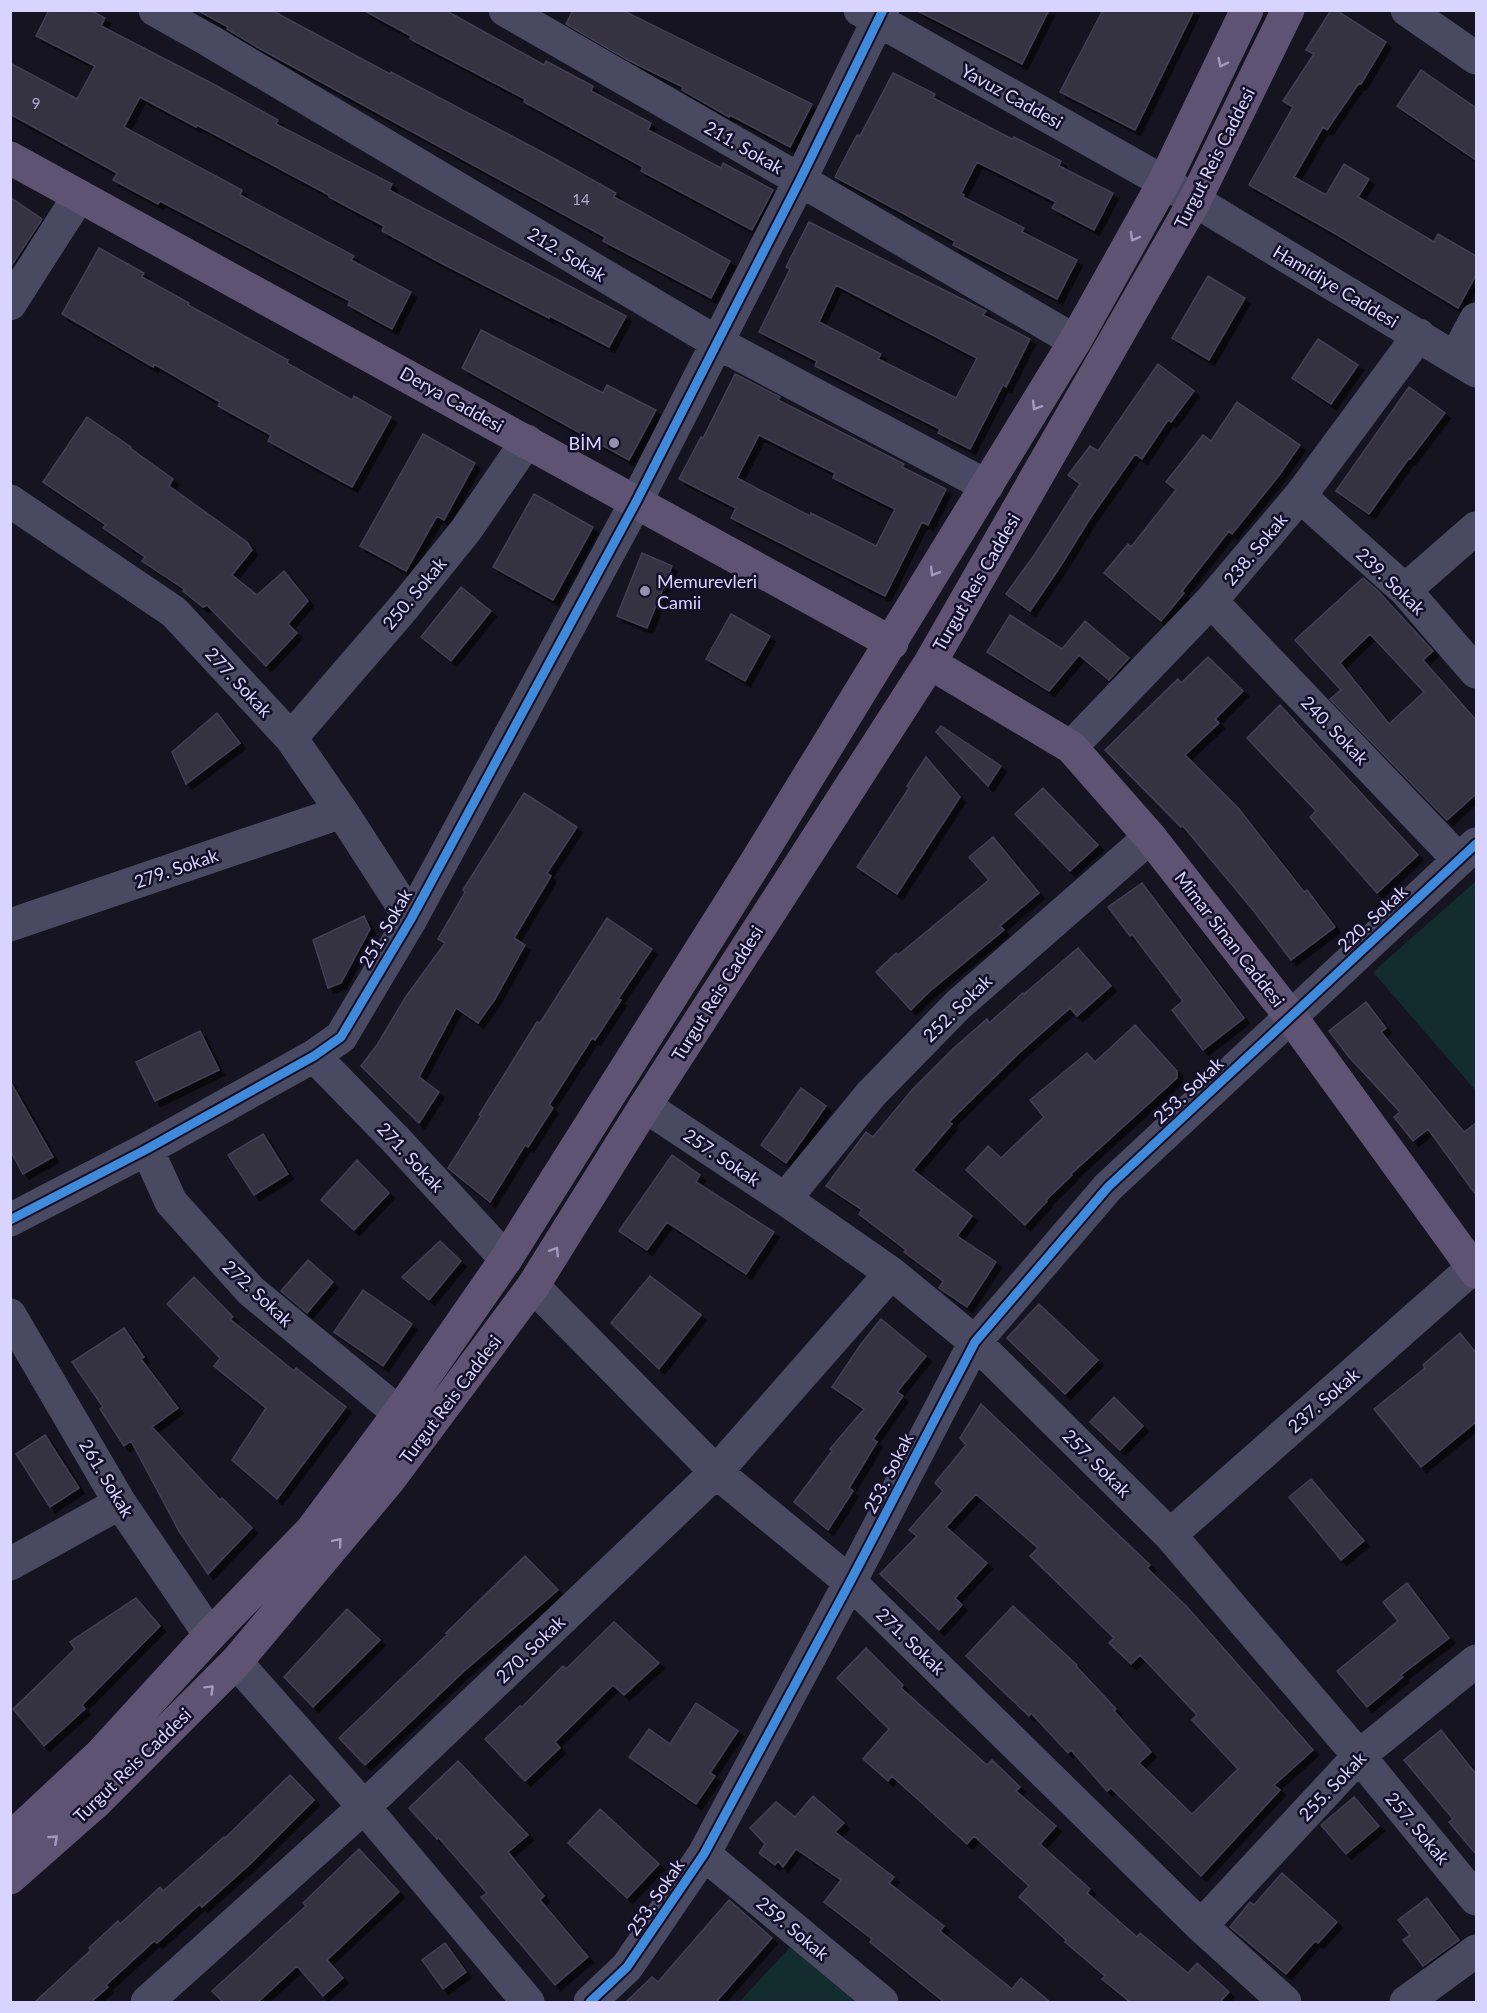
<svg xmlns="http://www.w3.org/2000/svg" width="1487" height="2013" font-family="Lato,sans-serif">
<defs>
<filter id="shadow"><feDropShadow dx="5.5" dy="5.5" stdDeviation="0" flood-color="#0009"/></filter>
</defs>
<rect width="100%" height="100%" fill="#161421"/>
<path fill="#132c2d" d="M1476,881v210l-103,-119z
M795,1942l66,60h-122z"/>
<path fill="#343243" stroke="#433f54" stroke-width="1.5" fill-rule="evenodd" filter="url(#shadow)" d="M49,10h41l15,8 -4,8 116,60 61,34 -2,4 116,60 -3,6 237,126 -17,31 -59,-31 -1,2 -106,-54 -61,-33 2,-5 -55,-29v-2l-132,-70 -1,2 -56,-30 -16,30 118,63 -2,5 114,61 -3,4 60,32 -19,37 -44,-24 2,-4 -190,-100 -2,3 -45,-24 4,-7 -107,-59v-51l67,36 18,-33 -59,-30z
M197,10h74l119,64 1,-2 164,87 61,34 -2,4 116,64 -19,37 -108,-57 2,-4 -348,-190 -30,-18 1,-2z
M363,10h82l99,55 2,-4 47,25 -2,5 60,32 -3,7 73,38 2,-5 50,27 -21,40 -111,-59 2,-4 -119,-65 1,-3 -115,-60 1,-3z
M573,10h49l190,94 -22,43 -60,-32 -1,2 -47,-27 1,-3 -55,-27 -62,-36z
M916,10h133l-27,54z
M1103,10h91l-59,120 -75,-38z
M1331,10h5l50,32 -25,42 -2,-1 -32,47 -4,-3 -29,50 32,18 18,-31 25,15 -11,18 76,45 4,-8 38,22v19l-18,33 -122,-74 -87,-49 44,-78 -10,-6 31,-47 -8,-4z
M1421,70l55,38v52l-79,-54z
M893,73l42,21 -2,4 79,41 2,-2 47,24 -2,5 54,27 -19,37 -42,-22 4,-6 -79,-40 -16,31 3,2 -1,2 61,31 -2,4 55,28 -20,39 -104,-54 2,-4 -120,-64 22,-42 3,1z
M10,197l32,22 -32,49z
M809,222l177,89 -3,4 47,24 -24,48 -3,-2 -33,64 -32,-16 2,-4 -125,-63 2,-5 -58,-29 31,-63 -4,-2zM836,285l141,73 -21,40 -78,-39 3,-5 -62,-32z
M99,248l45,25 -2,4 47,26 -1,2 100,55 -1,3 65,37 2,-4 37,21 -39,70 -84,-46 3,-6 -53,-29 2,-4 -66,-38 -1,3 -91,-53z
M1208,276l37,22 -36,62 -37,-22z
M481,330l122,63 4,-8 49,25 -27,50 -167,-92z
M1318,339l40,26 -27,39 -39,-26z
M1158,364l36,27 -23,31 -3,-2 -26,39 -7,-5 -44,63 -33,53 -28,41 -24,-17 29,-40 45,-70 -12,-9 22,-29 8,5z
M735,374l45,23 -2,3 126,64 -2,3 44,22 -18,36 -6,-3 -37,74 -154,-78 5,-10 -57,-29 22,-42 2,1zM759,435l76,38 -2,5 62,31 -19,37 -65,-33 -1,3 -73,-38z
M1409,387l36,26 -35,46 -1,-1 -40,56 -33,-23z
M1237,402l63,43 -20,29 -48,60 -3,-3 -47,60 2,2 -23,28 -57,-48 24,-29 3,3 45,-57 -10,-8 37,-47 8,6z
M87,417l44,30 -1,1 43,31 -4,7 78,56 5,8 -20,25 25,20 27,-24 24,30 -20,23 9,9 -31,33 -59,-61 -4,2 -20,-16 1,-2 -42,-28 3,-4 -42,-29 3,-3 -63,-43z
M423,434l52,29 -31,57 -7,-4 -31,55 -46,-25z
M534,494l59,33 -40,73 -60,-33z
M642,553l30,13 -25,62 -30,-12z
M1363,578l15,13 55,60 -10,9 53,60v74l-29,26 -117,-121 11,-9 -46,-50zM1370,634l54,58 -35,32 -49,-61z
M461,587l30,24 -40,50 -30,-24z
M731,614l39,22 -25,45 -39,-22z
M1010,615l52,34 23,-28 44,37 -20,22 -30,-25 -30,36 -62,-39z
M1208,657l35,34 -28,28 4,4 -34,32 54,54 65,83 3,-2 28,37 -44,33 -38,-50 -70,-84 -2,1 -76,-77 73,-71 3,4z
M1280,705l138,150 -41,38 -67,-76 6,-6 -69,-73z
M217,713l23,30 -54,41 -14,-32z
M941,726l60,40 -13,20 -52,-54z
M926,757l34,40 -63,97 -40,-27 52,-79 -2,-2z
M1043,788l55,57 -28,26 -55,-57z
M524,793l53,34 -30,46 4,3 -37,62 11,7 -30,54 -17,24 -22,-15 -37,69 20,15 -20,31 -58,-57 16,-21 28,-47 40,-55 -7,-4 27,-47 -2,-2z
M993,837l46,56 -39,33 4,4 -74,61 -19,19 -35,-38 20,-19 2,2 91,-75 -20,-23z
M1142,883l102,135 -41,32 -31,-40 11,-9 -51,-67 -2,2 -22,-29z
M364,916l6,13 -29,54 -13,5 -15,-48z
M607,918l45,31 -34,50 3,1 -26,40 -3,-2 -43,67 4,3 -25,39 -3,-2 -35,57 -42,-34 33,-52 -2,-1 58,-93 3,1z
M1078,948l33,38 -34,30 -7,-8 -52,46 -69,68 3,2 -39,46 59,46 -15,20 39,26 -29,45 -28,-19 4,-7 -39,-29 2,-2 -47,-36 3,-4 -36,-24 40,-54 7,5 39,-47 44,-44 31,-27 2,4 34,-30 1,1z
M1366,1002l20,26 -5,4 83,100 12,-9v72l-48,-66 -15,12 -19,-24 6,-5 -51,-55 -20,-26z
M1135,1025l42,46v7l-106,96 1,1 -26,25 1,1 -22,24 -59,-55 22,-24 13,12 43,-41 -14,-17 57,-47 8,9z
M200,1031l19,39 -64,31 -19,-39z
M10,1081l43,76 -30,17 -13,-24z
M801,1088l25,18 -40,57 -25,-18z
M263,1134l25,40 -34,21 -26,-40z
M672,1155l28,20 -4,7 78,50 -28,42 -79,-52 -20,28 -28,-19z
M357,1160l32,33 -35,37 -33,-30z
M440,1241l21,20 -32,39 -27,-23z
M308,1260l25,22 -26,31 -26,-22z
M650,1276l51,39 -42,54 -48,-46z
M194,1277l39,40 -3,2 64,52 2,-3 50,39 -69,92 -45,-39 34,-52 -52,-42 6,-8 -53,-54z
M363,1290l49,34 -29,42 -49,-34z
M1039,1304l59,56 -33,34 -58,-56z
M881,1319l45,37 -29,36 6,4 -30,43 4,3 -28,46 4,3 -25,39 -34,-28 38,-51 -2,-2 34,-40 -32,-22 29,-43z
M124,1328l20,29 -3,2 37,49 -26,19 68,73 2,-2 30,30 -44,46 -29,-43 -48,-90 -7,5 -24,-37 3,-2 -31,-45z
M1460,1333l16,20v69l-55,45 -47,-58 51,-41 -2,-3z
M1114,1397l29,29 -23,24 -30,-28z
M981,1404l169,161 -3,3 40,39 126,143 -39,35 6,5 -79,86 -90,-88 -4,3 -36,-41 -3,3 -37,-40 -2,3 -63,-60 47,-50 64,59 -1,1 40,43 -2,2 37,41 -12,11 53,51 46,-45 -46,-49 5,-5 -57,-60 -9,9 -22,-21 5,-5 -84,-82 8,-8 -62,-54 -30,33 41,36 -32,35 7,7 -23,25 -59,-56 37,-38 -8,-6 34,-39 -8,-8 31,-38 -6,-7z
M45,1435l34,53 -29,19 -34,-53z
M1311,1479l53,62 -23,19 -52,-63z
M525,1556l33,34 -95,82 -98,93 -26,-27 109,-104 -2,-1z
M1407,1583l42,55 -48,37 2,2 -36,30 -30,-36 61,-50 -15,-19z
M136,1598l24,28 -78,79 3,4 -41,37 -31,-37 62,-60 -5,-7z
M347,1609l33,31 -67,67 -29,-30z
M614,1622l45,41 -35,32 -11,-10 -58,57 5,6 -35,33 -40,-42 35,-33 2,1 41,-41 3,3z
M866,1648l37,37 -2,3 86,77 5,-5 28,27 -4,4 40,35 -16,18 50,45 -3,4 50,44 3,-4 48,40 9,-10 32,29 -9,10h-90l-28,-23 3,-3 -40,-34 1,-2 -47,-43 10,-11 -55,-50 -7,8 -75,-68 -4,5 -25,-22 26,-30 -52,-51z
M696,1703l42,28 -28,42 5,3 -19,28 -67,-47 20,-28 21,15z
M1441,1730l35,44v80l-27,-32 4,-3 -49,-59z
M458,1761l70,74 -20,17 36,44 -4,4 48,57 -33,28 -74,-88 6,-4 -49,-56 -1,2 -28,-31z
M290,1775l24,25 -65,65 -47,42 -2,-3 -43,39 -3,-2 -48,44 2,2 -17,15h-56l56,-52 -2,-2 29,-27 2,3 40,-37 3,4 61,-54 1,1z
M813,1796l31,27 -9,9 59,45 -5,6 55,43 -4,5 72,58 9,-11 29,24h-106l-74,-60 2,-3 -48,-37 17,-22 -45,-31 -13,18 -5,-6 -3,4 -16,-12 6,-9 -15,-16 26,-26 19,15z
M1354,1797l25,29 -33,28 -25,-29z
M600,1809l59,55 -32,34 -59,-55z
M359,1849l40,43 -72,68 16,18 -20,18 -26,-30 -39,36h-35l-11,-11 94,-85 -3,-3z
M1282,1873l55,49 -19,21 -3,-2 -29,33 -56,-47 20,-25 4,3z
M1427,1898l32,42 -36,26 -20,-26 7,-5 -12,-15z
M729,1900l43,38 -56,64h-90l26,-25 6,5z
M445,1943l21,29 -23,17 -21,-29z"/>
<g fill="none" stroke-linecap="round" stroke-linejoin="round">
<path stroke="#4a4962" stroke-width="33" d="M155,10l55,31 506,301 271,144
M505,10l295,170 275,161
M860,10l304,172 312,189
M1407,10l69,48
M10,304l69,-108
M1455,358l21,-39
M1300,496l105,94 71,82
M10,501l164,111 117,126 51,74 69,107
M1405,590l71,-62
M1211,601l248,259
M291,738l113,-131 62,-77 61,-89
M1071,747l140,-146 89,-105 119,-161
M10,925l332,-113
M314,1056l82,84 110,119
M645,1106l140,93 106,74 84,69 195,193 189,221 117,143
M147,1149l24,53 80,89 148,122
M785,1199l86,-105 87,-89 192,-168
M10,1220l137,-71 167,-93 27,-19 70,-118 225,-417 164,-322 83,-170
M533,1286l183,186 134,110 351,344 84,76
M10,1315l110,188 90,132
M1170,1535l306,-270
M10,1564l110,-61
M236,1662l128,145 164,195
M704,1854l178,148
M1201,1926l158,-170 117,-95
M147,2002l217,-195 352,-335 175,-199
M590,2002l37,-35 77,-113 146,-272 125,-240 133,-155 368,-343
M1406,2002l70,-51"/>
<path stroke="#5e5373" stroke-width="33" d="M10,158l882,485
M930,663l141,84 79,90 141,180 185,255
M10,1839l92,-86 108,-118 101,-104 88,-118 107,-154 250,-397 319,-521 89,-159 83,-172
M10,1878l85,-75 141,-141 153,-182 144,-194 112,-180 285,-443 264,-461 94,-192"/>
<defs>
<path id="cycleway" d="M10,1220l137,-71 167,-93 27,-19 70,-118 225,-417 164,-322 83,-170
M590,2002l37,-35 77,-113 146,-272 125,-240 133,-155 368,-343"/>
</defs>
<use href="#cycleway" stroke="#130f26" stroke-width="13"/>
<use href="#cycleway" stroke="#408adc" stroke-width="9"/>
</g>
<defs><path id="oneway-chevron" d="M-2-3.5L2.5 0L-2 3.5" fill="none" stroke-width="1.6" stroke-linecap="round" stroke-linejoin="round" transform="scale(1.5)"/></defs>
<g stroke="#a29ac0">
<use href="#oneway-chevron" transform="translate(1222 63) rotate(116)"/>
<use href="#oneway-chevron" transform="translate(1134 237) rotate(119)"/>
<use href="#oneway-chevron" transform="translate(1036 406) rotate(121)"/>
<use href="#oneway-chevron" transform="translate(934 572) rotate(121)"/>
<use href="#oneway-chevron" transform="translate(555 1251) rotate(-58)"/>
<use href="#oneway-chevron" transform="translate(338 1542) rotate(-50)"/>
<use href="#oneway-chevron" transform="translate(210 1689) rotate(-45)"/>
<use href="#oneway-chevron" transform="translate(54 1839) rotate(-42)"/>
</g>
<g fill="#9591b1" stroke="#130f26" stroke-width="2">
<circle cx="614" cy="443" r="6"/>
<circle cx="645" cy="591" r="6"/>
</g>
<g text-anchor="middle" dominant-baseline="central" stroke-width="5" stroke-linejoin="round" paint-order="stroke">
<g font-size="15" fill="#b0acd0">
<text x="36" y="103">9</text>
<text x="581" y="199">14</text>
</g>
<g font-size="18" fill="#d9d4ff" stroke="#130f26">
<text transform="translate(1012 96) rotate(29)">Yavuz Caddesi</text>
<text transform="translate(744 147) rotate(30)">211. Sokak</text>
<text transform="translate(1214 158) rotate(-63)">Turgut Reis Caddesi</text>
<text transform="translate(567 254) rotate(31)">212. Sokak</text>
<text transform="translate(1336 286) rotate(31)">Hamidiye Caddesi</text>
<text transform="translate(452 399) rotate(29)">Derya Caddesi</text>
<text transform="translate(1255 549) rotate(-50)">238. Sokak</text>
<text transform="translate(1391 581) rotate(44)">239. Sokak</text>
<text transform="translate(976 582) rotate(-60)">Turgut Reis Caddesi</text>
<text transform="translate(414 593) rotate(-50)">250. Sokak</text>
<text transform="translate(239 682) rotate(47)">277. Sokak</text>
<text transform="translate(1335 730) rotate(46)">240. Sokak</text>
<text transform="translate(176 868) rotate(-19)">279. Sokak</text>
<text transform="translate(1372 918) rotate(-43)">220. Sokak</text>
<text transform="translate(385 928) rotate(-60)">251. Sokak</text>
<text transform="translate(1230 939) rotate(52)">Mimar Sinan Caddesi</text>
<text transform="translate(717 993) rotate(-58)">Turgut Reis Caddesi</text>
<text transform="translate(957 1008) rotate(-44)">252. Sokak</text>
<text transform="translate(1188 1090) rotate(-43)">253. Sokak</text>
<text transform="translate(411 1157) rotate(47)">271. Sokak</text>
<text transform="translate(722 1157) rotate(34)">257. Sokak</text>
<text transform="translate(258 1293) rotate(43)">272. Sokak</text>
<text transform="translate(450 1399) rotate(-53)">Turgut Reis Caddesi</text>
<text transform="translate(1323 1400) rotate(-41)">237. Sokak</text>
<text transform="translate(1097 1463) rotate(45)">257. Sokak</text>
<text transform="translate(888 1473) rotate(-63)">253. Sokak</text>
<text transform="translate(107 1478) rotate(59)">261. Sokak</text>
<text transform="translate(911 1641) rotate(44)">271. Sokak</text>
<text transform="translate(530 1649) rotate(-44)">270. Sokak</text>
<text transform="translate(132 1765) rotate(-44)">Turgut Reis Caddesi</text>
<text transform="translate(1332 1786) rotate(-46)">255. Sokak</text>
<text transform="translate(1418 1828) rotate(50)">257. Sokak</text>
<text transform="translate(655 1897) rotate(-56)">253. Sokak</text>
<text transform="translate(793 1928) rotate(40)">259. Sokak</text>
</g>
<g font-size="18" fill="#d9d4ff" stroke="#130f26" text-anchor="end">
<text x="602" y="443">BİM</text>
<text x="657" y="581" text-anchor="start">Memurevleri<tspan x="657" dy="21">Camii</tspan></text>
</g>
</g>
<rect width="1487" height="2013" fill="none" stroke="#d9d4ff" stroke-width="24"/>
</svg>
